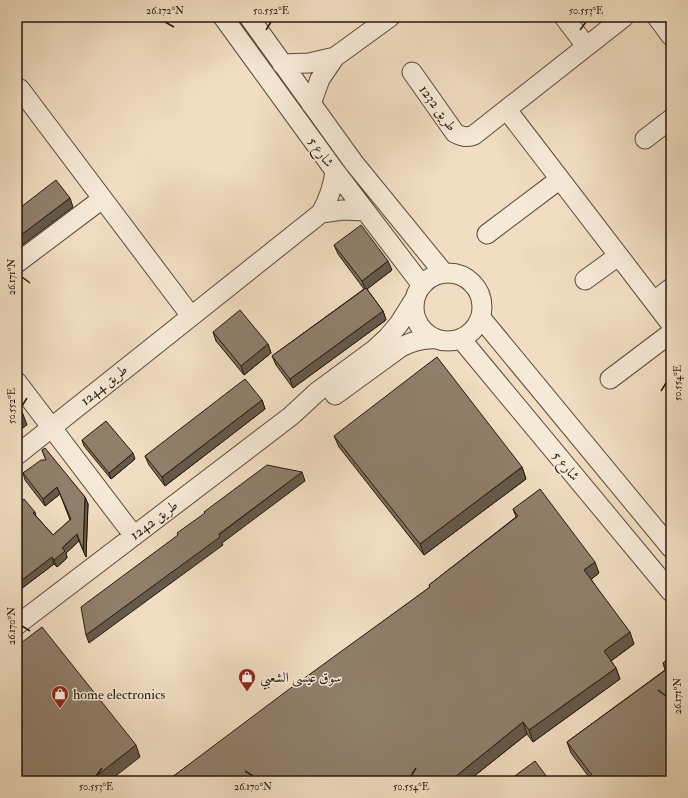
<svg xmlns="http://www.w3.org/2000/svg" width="688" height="798" font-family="'IM FELL Double Pica',Amiri,serif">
<rect width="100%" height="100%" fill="#f1ddc1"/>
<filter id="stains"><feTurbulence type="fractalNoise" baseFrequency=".005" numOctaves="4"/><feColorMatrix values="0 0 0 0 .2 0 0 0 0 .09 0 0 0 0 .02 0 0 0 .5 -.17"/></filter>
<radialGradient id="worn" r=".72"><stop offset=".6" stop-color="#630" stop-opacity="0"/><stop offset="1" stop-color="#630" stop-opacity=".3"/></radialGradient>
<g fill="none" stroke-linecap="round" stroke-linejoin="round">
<defs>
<path id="minor" d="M223,17l112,154 86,113
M249,17l105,146 89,109
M564,17l22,29
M657,17l14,19
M282,64l27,-1 26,-6
M412,72l43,61c7,4 12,5 19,2l150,-118
M20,89l171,227
M311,104l9,-25 15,-22 55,-40
M507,110l164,214
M645,139l26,-20
M321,213l22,-3 22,1
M487,234l73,-55
M17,263l85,-64
M414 307a34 34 0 1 1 68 0a34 34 0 1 1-68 0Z
M585,280l33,-24
M654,301l17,-13
M481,318l190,230
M461,339l210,253
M610,379l61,-46
M17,382l117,154
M335,395l66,-48c12,-6 22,-9 36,-8
M17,455l304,-242c8,-14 12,-26 14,-42
M17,625l274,-209 26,-24 57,-42 13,-12 12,-14 15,-24"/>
</defs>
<use href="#minor" stroke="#5a4a3a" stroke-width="21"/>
<use href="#minor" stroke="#f6e9d7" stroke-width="19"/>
</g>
<path fill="#7c6d5c" stroke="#27190d" d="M334,245l58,25 -25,19 16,22 3,9 -93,68 -17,-23 -4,-9 92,-67 -26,-35z
M213,332l55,12 3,9 -27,22 -28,-34z
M262,400l3,9 -100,77 -16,-21 -4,-9z
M334,436l188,31 4,12 -102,76 -85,-108z
M82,440l53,19 -24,20 -27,-33z
M42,450l43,47 3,7 -2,53 -7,-16 -13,12 1,5 -10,9 -3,-3 -37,28v-88l18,8 1,4 17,19 17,-15 -10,-26 -15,12 -20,-26 -2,-7 23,-13z
M513,509l86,64 -8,6 43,65 -23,17 5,7 4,11 -87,63 -6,-8 -59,47h-301l263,-194 -1,-2 87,-68z
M671,657v124h-79l-21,-28 -4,-11 98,-72 -2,-7z"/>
<path fill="#65594b" stroke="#27190d" d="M70,198l3,9 -56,42v-11z
M388,261l4,9 -26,20 -4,-9z
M383,311l3,9 -93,68 -3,-9z
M268,344l3,9 -27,22 -3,-9z
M262,400l3,9 -100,77 -3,-9z
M21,409l6,16 -10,7v-20z
M133,453l2,6 -24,20 -2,-6z
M522,467l4,12 -102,76 -4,-11z
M302,472l3,9 -83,62 1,2 -134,98 -3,-8z
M57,487l3,7 -15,12 -2,-7z
M85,497l3,7 -2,53 -3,-7z
M77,534l2,7 -13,12 1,5 -10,9 -3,-7 8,-12z
M52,557l2,7 -37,28v-8z
M595,562l4,11 -11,9 -4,-12z
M630,632l4,12 -26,19 -4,-12z
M616,668l4,11 -87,63 -4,-12z
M523,722l4,12 -59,47h-18z
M136,745l4,12 -31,24h-19z
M596,776l2,5h-3l-1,-3z"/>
<path fill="#907f6b" stroke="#27190d" d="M56,180l14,18 -53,40v-28z
M361,225l27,36 -26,20 -28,-36z
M366,288l17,23 -93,68 -18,-23z
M240,310l28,34 -27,22 -28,-34z
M437,357l85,110 -102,77 -86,-108z
M245,379l17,21 -100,77 -17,-21z
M17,404l4,5 -4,3z
M106,421l27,32 -24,20 -27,-33z
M45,448l40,49 -2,53 -6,-16 -15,14 3,3 -11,9 -2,-3 -35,27v-37l2,-1 -2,-3v-39l7,-5 11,13 -2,1 20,22 18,-16 -14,-32 -14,12 -20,-26 18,-13h5l-4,-10z
M267,465l35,7 -83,62 1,3 -134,98 -5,-28 97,-72 -1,-2 28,-20 -1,-1z
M540,489l55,73 -11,8 46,62 -26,19 12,17 -87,62 -6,-8 -73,59h-283l121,-91 142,-103 -1,-2 89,-69 -5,-7z
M42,627l94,118 -46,36h-73v-135z
M671,657v124h-71l-4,-5 -2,2 -27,-36 100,-73 -4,-6z
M535,761l15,20h-42z"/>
<path fill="none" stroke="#27190d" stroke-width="1.5" d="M165,22l9,5M266,30l5,-8M580,30l6,-8M22,277l8,6M661,391l5,-8M22,406l5,-8M22,626l8,5M658,690l8,6M245,771l8,5M96,776l6,-8M411,776l5,-8"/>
<defs>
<symbol id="shop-pin" viewBox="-11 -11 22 30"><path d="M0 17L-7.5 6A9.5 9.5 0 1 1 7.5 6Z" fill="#8f2418" stroke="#f6e9d7"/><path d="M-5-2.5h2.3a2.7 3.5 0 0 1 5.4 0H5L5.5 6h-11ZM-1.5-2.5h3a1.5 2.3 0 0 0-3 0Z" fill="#fff"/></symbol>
</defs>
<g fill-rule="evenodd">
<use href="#shop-pin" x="237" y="667" width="20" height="27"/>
<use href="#shop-pin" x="50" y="684" width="20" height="27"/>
</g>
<g text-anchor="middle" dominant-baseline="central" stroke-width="3" stroke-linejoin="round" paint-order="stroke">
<g font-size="14" fill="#27190d" stroke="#f6e9d7">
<text transform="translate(438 108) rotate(54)">طريق 1232</text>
<text transform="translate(321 152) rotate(54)">شارع 5</text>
<text transform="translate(104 385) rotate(-39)">طريق 1244</text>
<text transform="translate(566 466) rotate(50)">شارع 5</text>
<text transform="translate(154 520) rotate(-37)">طريق 1242</text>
</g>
<g font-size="14" fill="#27190d" stroke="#f6e9d7" text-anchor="start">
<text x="260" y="677">سوق عيسى الشعبي</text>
<text x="73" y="694">home electronics</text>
</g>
</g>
<rect width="688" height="798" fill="none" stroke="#f1ddc1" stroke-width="44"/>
<rect x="22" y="22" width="644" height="754" fill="none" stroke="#27190d" stroke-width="1.5"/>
<g font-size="10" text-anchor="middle" fill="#27190d">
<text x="165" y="14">26.172°N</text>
<text x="271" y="14">50.552°E</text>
<text x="586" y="14">50.553°E</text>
<text transform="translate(11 277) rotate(-90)" y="4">26.171°N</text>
<text transform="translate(677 383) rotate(-90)" y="4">50.554°E</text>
<text transform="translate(11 406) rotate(-90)" y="4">50.552°E</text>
<text transform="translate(11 626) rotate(-90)" y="4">26.170°N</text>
<text transform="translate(677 696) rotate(-90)" y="4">26.171°N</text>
<text x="96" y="790">50.553°E</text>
<text x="253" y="790">26.170°N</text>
<text x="411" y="790">50.554°E</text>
</g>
<rect width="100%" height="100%" filter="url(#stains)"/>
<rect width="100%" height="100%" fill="url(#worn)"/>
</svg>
